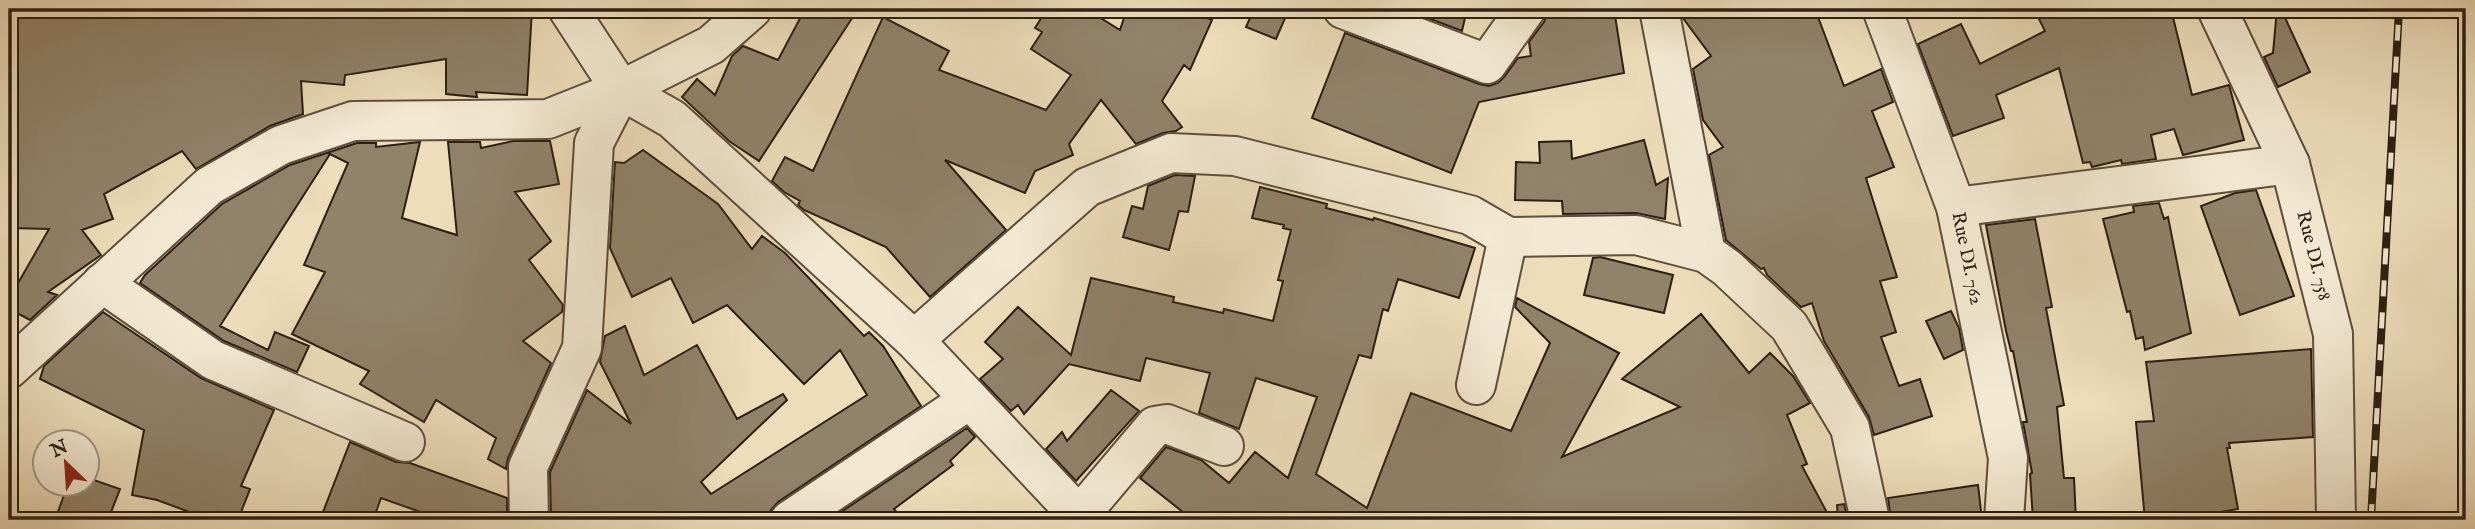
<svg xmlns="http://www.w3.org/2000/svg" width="2475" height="529" font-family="'IM FELL English',serif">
<rect width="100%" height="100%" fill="#edddba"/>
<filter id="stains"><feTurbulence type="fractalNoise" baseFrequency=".00286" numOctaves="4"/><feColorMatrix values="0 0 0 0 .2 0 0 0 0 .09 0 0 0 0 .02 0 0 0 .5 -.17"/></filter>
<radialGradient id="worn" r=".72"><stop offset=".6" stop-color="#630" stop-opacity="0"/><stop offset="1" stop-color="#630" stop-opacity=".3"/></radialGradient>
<path fill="#91826a" stroke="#2d1f13" stroke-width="2" d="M9,9h523l-5,86 -51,-3 1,5 -31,-3v-35l-101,16 -1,10 -43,-4 2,33 -33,12 -74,43 -14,-18 -78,43 9,25 -31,11 19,25 -53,37 9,3 -27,25 -13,-7 -8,6v-20l40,-70 -40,-1z
M805,9h53l-99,152 -30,-20 -47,-44 15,-18 18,16 17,-39 11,-10 35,14z
M1047,9h39l34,21 7,-21h60l25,11 -22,50 -6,-5 -22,36 20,26 -6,4 -13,2 -27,11 -35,-44 -32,44 4,11 -38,16 -10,22 -80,-33 61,70 -76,67 -44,-50 -82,-37 -6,-5 2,-4 -16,-9 -12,-11 13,-24 28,14 70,-154 66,34 -10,19 107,40 25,-35 -40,-26 11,-17 -7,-4z
M1254,9h35l-13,30 -30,-12z
M1404,9h63l-5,22z
M1578,9h36l10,64 -145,29 -28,71 -139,-55 33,-85 134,51 10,2 9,-3 6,-6 14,-19 13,-2 -2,-14 15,-20 4,-10z
M1681,9h134l29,77 37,-17 12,33 -21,9 22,56 -28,11 31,99 -17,4 16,51 -15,5 18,49 21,-7 12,37 -58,19 -5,-18 -45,-76 -12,-38 -11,4 -34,-32 -3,-7 -3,1 -35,-29 -17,-85 14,-8 -20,-27 -10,-51 18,-13 -28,-38z
M2034,9h137l21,86 37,-10 15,55 -61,15 -9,-26 -23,6 5,24 -34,5 -1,-4 -29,7 -2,-5 -7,1 -24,-95 -63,27 8,23 -51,18 -35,-92 43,-20 19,40 65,-33z
M2277,9h4l29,63 -32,15 -14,-30 9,-4z
M1644,140l12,45 12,-7 -3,41 -29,-6 -73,1 -1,-13 -47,-1 1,-38 24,1 -1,-21 32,-1 1,18z
M513,141h37l9,43 -44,8 36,49 -22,19 34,45 -1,7 -39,29 28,22 -43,95 -2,11 -18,-10 8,-21 -60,-38 -12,22 -64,-38 9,-13 -77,-37 33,-62 -21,-7 44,-102 -18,-9 -110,172 48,24 7,-18 34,14 -12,26 -73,-31 -84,-58 5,-8 77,-71 68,-39 67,-22h19v4l44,-5 -18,76 55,17 -9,-93h32l1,6z
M643,150l75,54 34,45 10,-13 23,17 79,83 5,-4 14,14 38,60 -143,96 -7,8 -3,10h-217l-1,-48 37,-82 44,34 -31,-62 5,-26 20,-10 19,49 53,-30 40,74 46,-25 4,6 -86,82 10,12 156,-99 -27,-45 -36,34 -77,-79 -34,18 -22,-45 -39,19 -22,-49 5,-86 9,1z
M1175,175l20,1 -7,36 -9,-1 -10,39 -46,-13 9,-31 11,3 5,-23z
M1260,187l67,17 -1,4 47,12 1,-2 101,30 -16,50 -61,-19 -10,32 -5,-2 -12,49 -12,-3 -43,119 51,34 44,-115 100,38 39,-88 -35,-36 2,-9 102,55 -57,104 118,-50 -58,-28 79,-65 48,59 21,-20 23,23 17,27 -23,12 20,49 -5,2 29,54h-638l-53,-42 26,-31 35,13 28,23 26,-31 33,26 29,-81 -61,-19 -17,51 -40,-16 11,-40 -64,-15 -6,23 -71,-17 -45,50 -6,-9 -7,6 -31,-32 23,-20 -18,-17 33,-35 53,48 20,-77 83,19 -1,5 50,11 1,-4 49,12 10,-40 -5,-1 13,-50 -8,-2 1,-3 -32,-7z
M2256,190l38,106 -54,19 -39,-109 34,-13z
M2159,203l5,16 4,-2 23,116 -46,17 -2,-13 -7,2 -6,-28 -3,1 -24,-93 31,-7 -1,-6z
M2035,219l17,88 -6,1 18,97 -7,2 7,71h10l2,42h-43l-3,-46 2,-1 -9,-51h4l-14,-71h-2l-5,-20 -20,-106z
M1600,257l73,18 -9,38 -80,-18 9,-37z
M1951,311l8,17 4,22 -19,9 -18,-38z
M103,312l98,66 73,32 -33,76 9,3 -12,31h-27l-54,-20 -25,-5 12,-65 -104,-51 4,-13z
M2311,349l2,88 -84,6 1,5h-3l11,61 -63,11h-30l-9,-98 18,-1 -8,-59z
M1111,390l28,21 -63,70 -30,-32 16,-17 5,9z
M967,428l8,9 -25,24 3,4 -59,44 9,11h-74z
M350,442l46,20 14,1 97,35v22h-64l-62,-22 -8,22h-53z
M88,478l32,11 -12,31h-53l13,-36h20z
M1978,485l4,35h-91l-3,-22z
M1844,504l4,16h-10l-1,-15z"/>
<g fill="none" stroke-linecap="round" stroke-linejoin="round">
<defs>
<g id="minor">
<path d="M568,9l53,81 51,29 242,221 169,180"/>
<path d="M1343,9l144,55 39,-55"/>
<path d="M1659,9l47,244"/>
<path id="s1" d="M1882,9l74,198 52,251 -4,62"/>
<path id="s2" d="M2217,9l73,155 43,170 3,186"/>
<path d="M1956,207l334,-43"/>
<path d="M102,283l111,77 192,82"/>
<path d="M914,340l173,-153 84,-34 64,3 235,59 38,22 128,-2 70,18 21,15 62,58 61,102 20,92"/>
<path d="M9,369l200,-183 72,-41 72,-24 195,-2 73,-29 90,-45 41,-36"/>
<path d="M1476,385l32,-148"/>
<path d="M1079,516l76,-90 12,-2 57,22"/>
<path d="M529,520l-1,-53 54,-119 12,-205 27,-53"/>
<path d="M790,520l179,-120"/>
</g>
</defs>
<use href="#minor" stroke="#5d4e3d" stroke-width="42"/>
<use href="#minor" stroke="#f3e9d2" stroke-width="38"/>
<defs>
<path id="rail" d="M2371,520l28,-511"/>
</defs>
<use href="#rail" stroke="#2d1f13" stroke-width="8"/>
<use href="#rail" stroke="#f3e9d2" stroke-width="5" stroke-dasharray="16" stroke-linecap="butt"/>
</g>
<g text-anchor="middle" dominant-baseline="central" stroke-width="5" stroke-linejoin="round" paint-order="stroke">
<g font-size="19" fill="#2d1f13" stroke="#f3e9d2">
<text stroke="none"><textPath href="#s2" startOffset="266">Rue DI. 758</textPath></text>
<text stroke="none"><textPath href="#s1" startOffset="264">Rue DI. 762</textPath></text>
</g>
</g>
<rect width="2475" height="529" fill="none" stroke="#edddba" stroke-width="35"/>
<rect x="10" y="10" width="2454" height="508" fill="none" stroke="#2d1f13" stroke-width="3.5"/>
<rect x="18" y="18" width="2440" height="494" fill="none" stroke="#2d1f13" stroke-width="2"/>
<g transform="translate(66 463) rotate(335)"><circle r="33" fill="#f3e9d2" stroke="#a49886" stroke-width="2"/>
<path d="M0-5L12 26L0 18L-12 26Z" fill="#8f2418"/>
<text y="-10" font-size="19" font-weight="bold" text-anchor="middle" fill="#2d1f13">N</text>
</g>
<rect width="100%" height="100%" filter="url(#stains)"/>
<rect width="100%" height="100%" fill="url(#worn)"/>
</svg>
